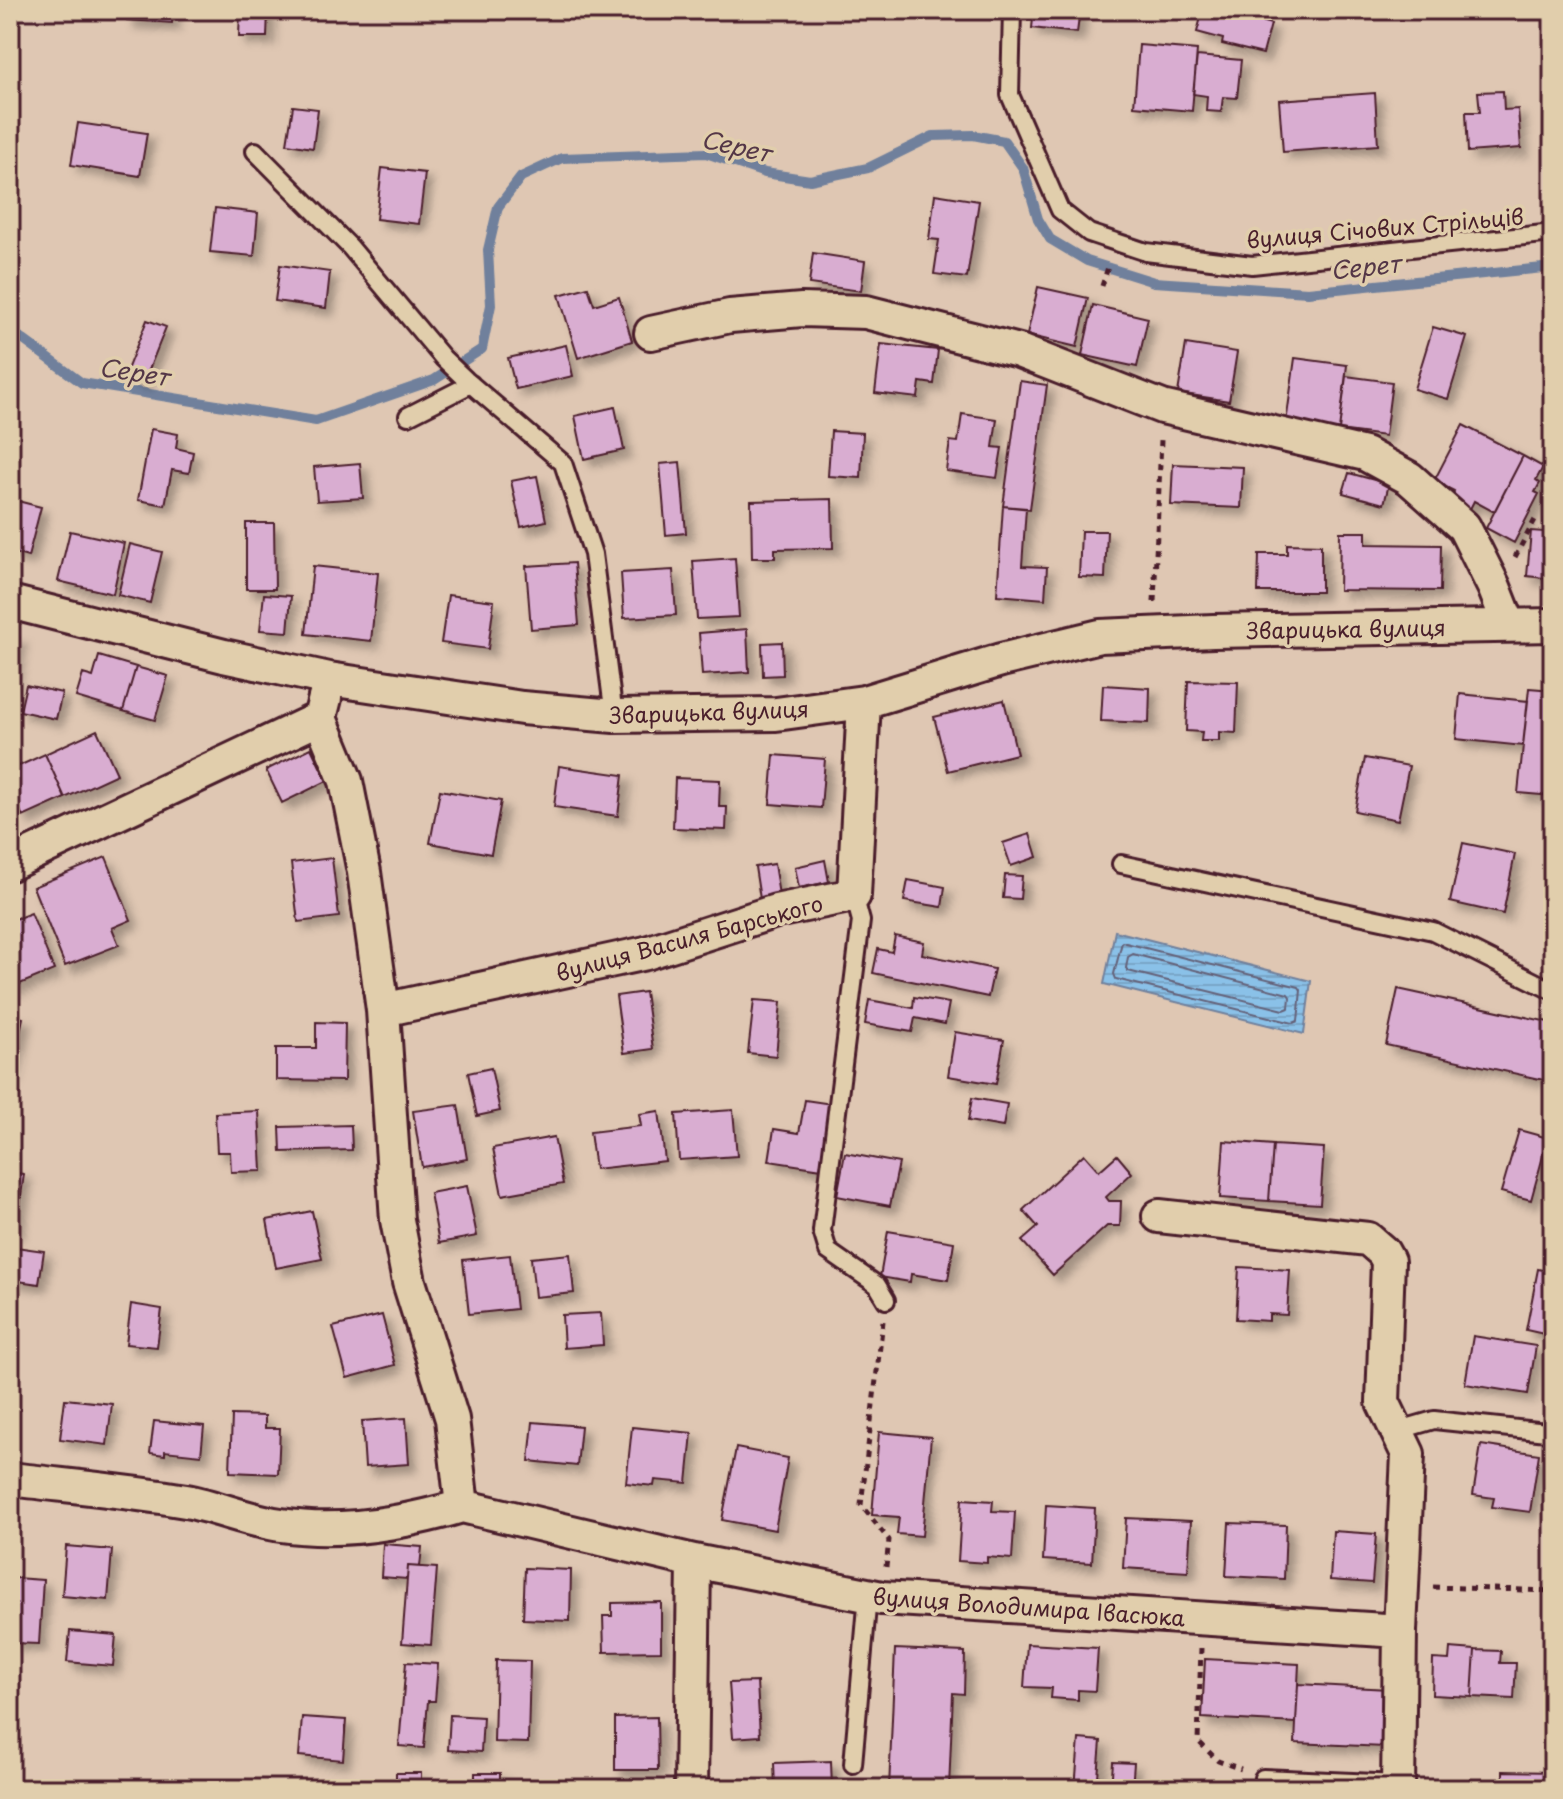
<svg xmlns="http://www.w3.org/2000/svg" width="1563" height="1799" font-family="'Playpen Sans',sans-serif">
<defs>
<pattern id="water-rules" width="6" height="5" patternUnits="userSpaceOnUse" patternTransform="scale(2)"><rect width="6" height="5" fill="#8ac1e8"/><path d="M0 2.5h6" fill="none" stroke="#79a5c7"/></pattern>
<filter id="shadow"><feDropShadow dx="7" dy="7" stdDeviation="4" flood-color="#0004"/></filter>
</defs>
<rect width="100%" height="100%" fill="#dfc7b3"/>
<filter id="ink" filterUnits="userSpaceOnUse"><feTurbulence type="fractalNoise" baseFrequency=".0125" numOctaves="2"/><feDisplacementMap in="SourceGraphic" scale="16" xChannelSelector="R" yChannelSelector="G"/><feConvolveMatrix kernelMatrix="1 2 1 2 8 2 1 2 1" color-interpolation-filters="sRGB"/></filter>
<g filter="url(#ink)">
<path fill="url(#water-rules)" stroke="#70809c" stroke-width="2" d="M1115,931l196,50 -7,53 -200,-50z"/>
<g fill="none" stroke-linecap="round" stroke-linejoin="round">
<path stroke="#646077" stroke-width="2" d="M1122,942l177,45 2,3 -3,31 -5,2 -177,-44 -2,-5z
M1133,954l155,40 2,3 -1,11 -5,2 -156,-39 -2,-3 2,-11z"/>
<path stroke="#70809c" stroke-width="10" d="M10,330l72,53 234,38 118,-41 48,-31 9,-44 -3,-55 10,-43 23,-30 41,-19 144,-5 59,20 45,7 58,-12 65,-32 40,-1 31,6 19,27 15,51 12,20 37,22 67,21 154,10 245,-25"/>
</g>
<path fill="#d9add1" stroke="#4a1f2b" stroke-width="2" filter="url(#shadow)" d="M128,10h45l-1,13 -45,-3z
M240,10h28l-1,27h-28z
M1034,10h46l-3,23 -45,-5z
M1203,10h45l-2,7 25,7 -8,30 -41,-10 1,-5 -26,-7z
M1139,45l58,5 -5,61 -58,-5z
M1197,56l44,4 -4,38 -14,-1 -2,15 -15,-1 1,-15 -14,-2z
M1503,91l1,19 14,-1 3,39 -53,4 -2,-40h14l-2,-20z
M1375,93l3,52 -95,7 -4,-52z
M293,106l25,3 -5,39 -26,-4z
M78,123l69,10 -7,43 -69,-11z
M382,168l43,5 -6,51 -43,-5z
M935,194l44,7 -12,77 -33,-4 5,-34 -10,-1z
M215,208l43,5 -4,43 -44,-4z
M813,253l52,8 -4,30 -52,-7z
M280,265l50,7 -4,36 -51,-7z
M588,287l6,18 25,-8 13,44 -54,17 -19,-63z
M1038,287l50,11 -11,49 -50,-12z
M1093,305l55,13 -11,49 -55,-12z
M147,320l19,7 -22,55 -19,-7z
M1433,327l34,10 -19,62 -34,-10z
M881,344l57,6 -4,34 -14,-2 -2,16 -43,-5z
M1186,344l51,8 -8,49 -51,-8z
M566,345l7,31 -57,13 -8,-31z
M1295,358l52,7 -8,65 -53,-7z
M1346,376l46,6 -7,54 -46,-6z
M1020,381l27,4 -17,124 -27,-3z
M615,407l9,43 -40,9 -9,-43z
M962,414l35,5 -4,28 9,1 -5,30 -51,-7 4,-30 8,1z
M1463,425l60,31 -29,56 -20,-11 -4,8 -20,-10 4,-8 -20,-10z
M151,429l27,5 -2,14 17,4 -4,21 -17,-3 -7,35 -27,-5z
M831,431l32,2 -2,45 -33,-2z
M1523,456l20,11 -7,13 4,3 -5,9 4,2 -25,49 -28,-15z
M680,462l6,71 -20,2 -6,-71z
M360,463l3,35 -46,3 -3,-34z
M1173,464l70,3 -2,41 -70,-3z
M1349,473l40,11 -5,20 -41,-11z
M537,476l9,45 -25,6 -10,-46z
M10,499l31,8 -13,50 -18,-5z
M832,499l1,49 -58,1v9h-23l-1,-57z
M1003,506l23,2 -4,58 25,1 -2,32 -48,-4z
M1545,519l8,1v59l-26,-3 4,-45 13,1z
M246,523h28l1,66h-29z
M70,531l54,12 -11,51 -55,-13z
M1081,531h26l-2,47 -26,-1z
M1340,532h26v12l75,1 -1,46 -101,-1z
M130,544l32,8 -12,51 -32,-8z
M1287,544l34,1v47h-63l1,-38h28z
M735,558l4,59 -42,2 -4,-58z
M574,563l5,62 -48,4 -5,-63z
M313,566l65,7 -7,68 -65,-7z
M673,570l3,45 -52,3 -3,-45z
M264,594l27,2 -3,36 -28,-2z
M448,595l46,6 -6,48 -47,-6z
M747,629l2,43 -47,3 -3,-42z
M10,637l9,1 -8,49h-1z
M782,642l1,33 -20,1 -1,-33z
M99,656l37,11 -13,44 -47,-14 7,-23 10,3z
M136,667l32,9 -13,44 -32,-9z
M1188,681l50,1 -2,51 -17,-1v9h-18l1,-9 -16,-1z
M26,685l36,8 -6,26 -36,-8z
M1103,685l47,3 -1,35 -48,-2z
M1529,688l24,2v106l-35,-3z
M1460,694l68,7 -5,45 -67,-7z
M1004,700l13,54 -69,17 -14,-54z
M97,730l20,44 -52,24 -20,-44z
M311,748l16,33 -45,22 -16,-33z
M45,754l20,44 -42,19 -13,-29v-18z
M774,755l51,4 -4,49 -51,-4z
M1365,758l44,8 -11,54 -43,-9z
M559,766l64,9 -5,41 -64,-9z
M675,778l45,2 -1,27h8l-1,23 -53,-2z
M440,790l61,11 -10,53 -61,-11z
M1030,834l7,23 -26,9 -8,-23z
M1463,843l52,11 -12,60 -53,-12z
M106,857l25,63 -19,8 7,17 -54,21 -32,-79z
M332,858l7,59 -41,5 -7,-59z
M825,860l4,22 -30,6 -4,-21z
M774,864l5,31 -19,4 -5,-32z
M1005,875l17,1 -2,23 -17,-1z
M908,880l37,7 -3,20 -38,-6z
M31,913l23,57 -44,18v-67z
M895,936l29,6 -2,12 72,15 -6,28 -115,-24 5,-24 14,3z
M1398,989l155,34v59l-167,-37z
M645,992l8,57 -29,4 -8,-57z
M914,997l35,6 -4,21 -30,-6 -3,14 -47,-8 4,-24 44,8z
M754,1000l27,2 -5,54 -28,-3z
M10,1015l13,3 -13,61z
M316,1022l29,1 -1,58 -68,-1v-32h40z
M955,1032l49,8 -8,44 -48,-8z
M491,1068l9,43 -23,5 -9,-43z
M972,1098l35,6 -4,23 -35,-6z
M805,1100l27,4 -10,65 -53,-8 5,-32 25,4z
M458,1105l9,54 -45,8 -9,-56z
M733,1110l4,46 -58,4 -3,-46z
M259,1111l3,60 -31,1 -1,-20h-13l-2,-39z
M659,1111l6,50 -70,8 -5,-37 51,-6 -2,-12z
M351,1125l1,25 -71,2 -1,-25z
M1519,1130l29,8 -17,62 -30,-8z
M554,1137l9,47 -61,11 -9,-47z
M1224,1141l49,4 -4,56 -49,-3z
M1273,1145l51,3 -4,56 -51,-3z
M845,1153l54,10 -9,43 -53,-10z
M1084,1154l15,17 18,-16 15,18 -26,24 3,4h12l-1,25h-13l-54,49 -31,-34 16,-14 -15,-17z
M10,1172l14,2 -8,58h-6z
M467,1186l10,50 -38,7 -9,-50z
M312,1211l10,48 -46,9 -9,-48z
M888,1231l66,11 -6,38 -37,-6 -1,8 -30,-5z
M16,1247l28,4 -5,33 -28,-4z
M570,1254l4,39 -39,4 -4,-39z
M510,1255l6,54 -47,5 -6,-54z
M1239,1267l51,3 -3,45 -18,-1v7l-33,-2z
M1538,1269l15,3v64l-27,-6z
M131,1304l31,5 -5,38 -31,-3z
M601,1313l2,32 -39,3 -2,-33z
M382,1315l13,50 -48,13 -14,-51z
M1473,1336l63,10 -8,48 -63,-10z
M65,1399l47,5 -5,41 -47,-6z
M232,1415l33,1v12h15l-2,46 -48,-2z
M406,1418l3,46 -44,3 -3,-46z
M154,1421l50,5 -3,29 -36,-4v4l-15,-2z
M533,1422l48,4 -4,40 -48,-5z
M632,1427l60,6 -5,50 -32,-3 -1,6 -28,-3z
M879,1432l52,5 -9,99 -25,-2 2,-17 -27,-2z
M1481,1445l58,9 -9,58 -38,-5 2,-9 -21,-3z
M736,1448l52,10 -13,72 -53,-10z
M962,1499l31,2 -1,10 23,1 -3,47 -25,-2v6l-29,-2z
M1046,1505l49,3 -3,55 -49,-3z
M1126,1518l65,3 -3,51 -65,-4z
M1229,1523l57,2 -2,54 -58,-3z
M1333,1531l43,3 -4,49 -42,-3z
M383,1544l39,3 -2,20 -12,-1 -1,13 -26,-2z
M66,1546l46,4 -4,50 -46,-4z
M408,1566l29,2 -6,77 -29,-2z
M525,1568l46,2 -1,51 -47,-2z
M15,1578l28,2 -4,64 -28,-1z
M661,1602v49l-57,1 -1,-36h9v-13z
M70,1631l46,4 -3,31 -46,-4z
M1027,1644l71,4 -3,43 -17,-1v10l-27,-2 1,-10 -28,-1z
M1450,1648l25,2 -3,47 -40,-2 1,-36 16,1z
M895,1649l70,3 -1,42 -11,-1 -4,96h-60z
M1475,1650l26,1 -1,12h16l-2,36 -42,-2z
M1205,1659l94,5 -3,59 -94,-5z
M496,1660l34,1 -2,82 -34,-1z
M406,1662l32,2 -3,37h-7l-4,47 -25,-2z
M757,1682l3,54 -27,2 -4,-55z
M1298,1684l90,5 -3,58 -90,-4z
M450,1715l33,2 -2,35 -33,-2z
M302,1717l44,3 -3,40 -44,-4z
M657,1717l1,53h-43v-52z
M1079,1739l22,2 -4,48h-22z
M831,1761l1,28h-57l-1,-26z
M1113,1762l21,1 -2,26h-21z
M1503,1771l50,1v17h-50z
M396,1773h25v16h-25z
M475,1773h25v16h-25z"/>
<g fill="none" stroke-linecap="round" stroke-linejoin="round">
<defs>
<path id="service" d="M1012,10l-2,85 50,115 29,23 57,19 106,13 301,-32
M255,151l95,96 93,111 23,22 97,83 30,91 21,162
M408,416l63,-32
M1121,864l312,67 120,60
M854,895l7,26 -39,310 6,20 49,34 9,15
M1396,1431l38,-11 113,12
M853,1764l15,-169
M1263,1778l135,6"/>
<path id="minor" d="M651,333l79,-17 72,-6 64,2 153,39 143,56 203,47 44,24 55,49 30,60 15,38
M10,602l214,54 105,23 193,29 92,8 162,-2 88,-12 137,-42 99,-24 113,-5 340,-6
M320,718l26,63 18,91 19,138 14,210 12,62 43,137 10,87
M10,864l310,-146 5,-20
M383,1010l263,-57 130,-42 78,-16 10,-193
M1159,1216l209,23 15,13 5,9 -5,141 25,52 -8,177 -2,158
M10,1479c59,7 118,12 176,22 32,6 63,20 95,24 59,9 124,-2 181,-19l232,55 188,37 518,33
M691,1789l3,-228"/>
</defs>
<use href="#service" stroke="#4a1f2b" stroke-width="22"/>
<use href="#minor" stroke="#4a1f2b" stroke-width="38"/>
<path stroke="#4a1f2b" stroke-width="5" stroke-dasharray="6 6" stroke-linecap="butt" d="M1102,286l7,-22
M1515,557l22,-41
M1154,602l7,-162
M883,1321l-22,184 28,35 -3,27
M1433,1587l120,4
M1201,1648l-3,93 20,20 23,8"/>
<use href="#service" stroke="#e1ceac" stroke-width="16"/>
<use href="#minor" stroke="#e1ceac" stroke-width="32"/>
</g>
</g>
<g text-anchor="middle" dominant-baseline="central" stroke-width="7" stroke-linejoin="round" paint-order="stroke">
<g font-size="22" fill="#4a1f2b" stroke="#e1ceac">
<text transform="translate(1385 227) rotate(-5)">вулиця Січових Стрільців</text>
<text transform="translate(1346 628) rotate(-1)">Зварицька вулиця</text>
<text transform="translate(709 711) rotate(-2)">Зварицька вулиця</text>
<text transform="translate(689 937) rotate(-15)">вулиця Василя Барського</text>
<text transform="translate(1029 1606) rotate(4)">вулиця Володимира Івасюка</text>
</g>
<g font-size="24" font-style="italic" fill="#543747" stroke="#e1ceac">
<text transform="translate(736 145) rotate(13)">Серет</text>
<text transform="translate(1365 266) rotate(-6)">Серет</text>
<text transform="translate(134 371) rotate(9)">Серет</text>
</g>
</g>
<rect width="1563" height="1799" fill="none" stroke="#e1ceac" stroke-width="40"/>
<rect x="20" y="20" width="1523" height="1759" fill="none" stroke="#4a1f2b" stroke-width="3" filter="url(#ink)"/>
</svg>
